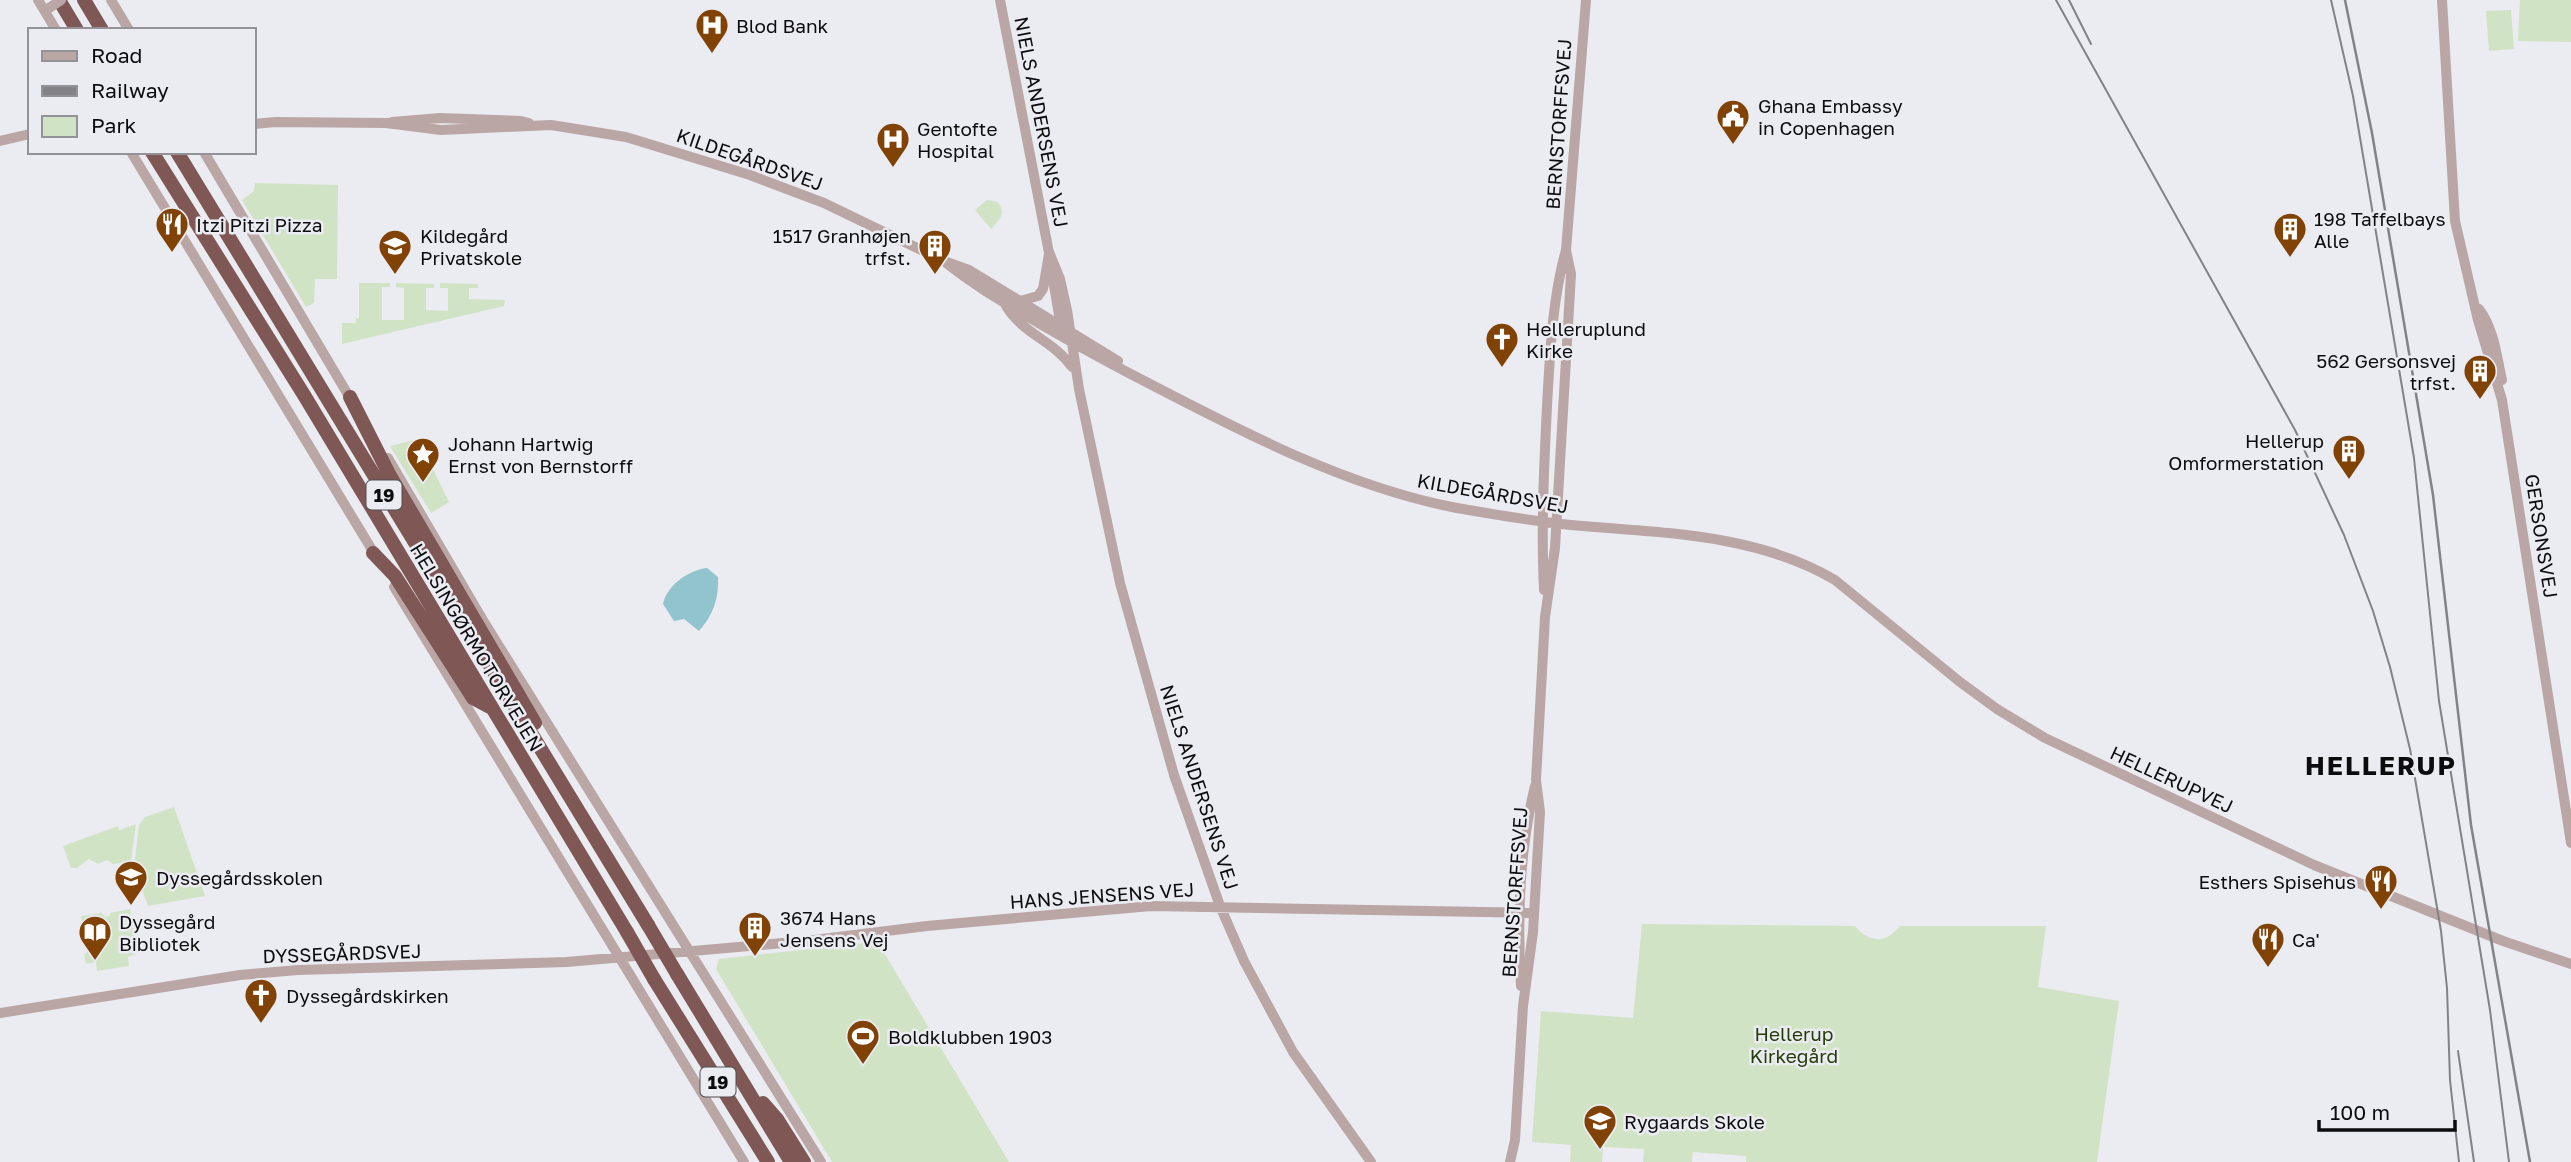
<svg xmlns="http://www.w3.org/2000/svg" width="2571" height="1162" font-family="'Golos Text',sans-serif">
<rect width="100%" height="100%" fill="#ebebf2"/>
<path fill="#d1e3c5" d="M2520,0h51v42l-53,-1z
M2511,10l3,39 -25,2 -3,-40z
M255,183l83,2 -1,94h-22l-1,24 -8,4 -64,-107 12,-9z
M987,200l10,2c10,10 3,18 -6,27l-16,-19z
M359,283h31v4h-8v33h22v-32l-8,-1v-4l38,1v4h-8v22l22,1v-23h-8v-5l38,1v4h-9v11l36,1 -1,6 -162,38v-21h14v-5h3z
M418,439l31,63 -18,11 -41,-67z
M174,807l31,89 -57,10 -14,-38 5,-43 6,-8z
M136,824l-6,43 -4,-5 -13,2 -6,-4 -9,4 -9,-5 -12,9h-6l-8,-22 55,-20 1,4z
M130,909l7,44 -9,4 1,9 -32,5 -1,-9 -10,2 -2,-10 3,-1 -6,-37 20,-3 4,4 5,-1v-3z
M1642,924l213,2c14,17 31,18 45,0h146l-8,61 81,14 -22,161h-351v-6l-53,-4 -1,10h-49l1,-13 -41,-2 -1,15h-32l1,-17 -39,-3 9,-131 92,7z
M872,942l8,4 129,216h-177l-116,-193 3,-10z"/>
<path fill="#92c4cd" d="M707,568l11,9c1,22 -5,38 -19,54l-15,-12 -10,2 -11,-17c4,-19 26,-34 44,-36z"/>
<g fill="none" stroke-linecap="round" stroke-linejoin="round">
<path stroke="#baa6a4" stroke-width="10" d="M38,0l18,30
M111,0l18,30
M1000,0l50,258
M2442,0l13,221 23,99 24,80 69,443
M392,122l48,-4 81,3 8,2
M254,124l21,-2 111,1 55,7 110,-5 75,12 124,38 74,28 120,58 25,9 149,91
M0,141l30,-7
M131,152l246,406
M204,152l149,251
M1049,252l11,27 7,31 12,79 41,194 54,192 46,131 24,55 49,91 78,110
M944,261c14,12 28,21 43,31 45,28 90,54 138,79 104,54 216,115 332,137 41,7 84,15 126,18 85,7 176,9 252,54l125,102 37,27 48,29 269,127 189,76 68,23
M1052,274l9,53
M1020,301l18,-5 5,-7 6,-35
M1006,306c17,28 48,35 66,61
M2479,309c15,19 18,49 23,71
M388,458l96,164 337,540
M394,587l350,575
M1544,590c-3,-62 0,-123 3,-184 3,-52 5,-106 19,-156l20,-250
M1521,986c-4,-66 -2,-135 14,-200
M0,1013l240,-38 58,-5 269,-8 239,-21 121,-15 224,-20 383,7
M1510,1162l5,-22 8,-134 10,-74 7,-120 -4,-32 9,-163 10,-69 16,-274 -5,-24"/>
<path stroke="#7f5754" stroke-width="14" d="M59,0l18,30
M84,0l18,30
M152,152l152,243 323,537
M177,152l471,773
M350,397l39,77 146,249
M373,553l22,23 78,122 17,9
M677,974l114,188
M654,979l114,183
M763,1103l14,16 27,43"/>
<path stroke="#828287" stroke-width="2" d="M2056,0l239,430 49,105 29,76 17,56 20,82 31,182 6,57 3,92 9,82
M2069,0l22,44
M2331,0l22,96 61,362 25,243 51,309 19,152
M2458,1051l16,111"/>
<path stroke="#828287" stroke-width="2.5" d="M2345,0l27,133 61,362 38,330 59,337"/>
<path stroke="#baa6a4" stroke-width="10" d="M49,8l12,-8"/>
<path stroke="#7f5754" stroke-width="14" d="M648,925l29,49
M627,932l27,47"/>
</g>
<defs>
<symbol id="hospital-pin" viewBox="-11 -11 22 30"><path d="M0 17L-7.5 6A9.5 9.5 0 1 1 7.5 6Z" fill="#814205" stroke="#ebebf2"/><path d="M-5-5h3v3.5h4V-5h3V5h-3V1.5h-4V5h-3Z" fill="#fff"/></symbol>
<symbol id="civic-pin" viewBox="-11 -11 22 30"><path d="M0 17L-7.5 6A9.5 9.5 0 1 1 7.5 6Z" fill="#814205" stroke="#ebebf2"/><path d="M-.6-6.5H3V-4.5H.6V-3L4-1V1h2V6H-6V1h2V-1L-.6-3ZM-1.2 2.5V6h2.4V2.5Z" fill="#fff"/></symbol>
<symbol id="restaurant-pin" viewBox="-11 -11 22 30"><path d="M0 17L-7.5 6A9.5 9.5 0 1 1 7.5 6Z" fill="#814205" stroke="#ebebf2"/><path d="M-5-6h1v4h1v-4h1v4h1v-4h1v5L-1.5 .5V6h-2V.5L-5-1ZM5-6V6H3V1.5H1.5Q1.5-4 5-6Z" fill="#fff"/></symbol>
<symbol id="building-pin" viewBox="-11 -11 22 30"><path d="M0 17L-7.5 6A9.5 9.5 0 1 1 7.5 6Z" fill="#814205" stroke="#ebebf2"/><path d="M-4-6H4V6H1V3H-1V6H-4ZM-2.5-4.3h1.7v1.8h-1.7ZM.8-4.3h1.7v1.8H.8ZM-2.5-1h1.7V.8h-1.7ZM.8-1h1.7V.8H.8Z" fill="#fff"/></symbol>
<symbol id="school-pin" viewBox="-11 -11 22 30"><path d="M0 17L-7.5 6A9.5 9.5 0 1 1 7.5 6Z" fill="#814205" stroke="#ebebf2"/><path d="M0-5L7-2L0 1L-7-2ZM-4 1L0 2.5L4 1V4Q0 6-4 4Z" fill="#fff"/></symbol>
<symbol id="church-pin" viewBox="-11 -11 22 30"><path d="M0 17L-7.5 6A9.5 9.5 0 1 1 7.5 6Z" fill="#814205" stroke="#ebebf2"/><path d="M-1.2-6h2.4v3.5h3.3v2.4h-3.3V6h-2.4V-.1h-3.3v-2.4h3.3Z" fill="#fff"/></symbol>
<symbol id="sight-pin" viewBox="-11 -11 22 30"><path d="M0 17L-7.5 6A9.5 9.5 0 1 1 7.5 6Z" fill="#814205" stroke="#ebebf2"/><path d="M0-6L1.8-2.2L6-1.7L2.9 1.2L3.7 5.4L0 3.3L-3.7 5.4L-2.9 1.2L-6-1.7L-1.8-2.2Z" fill="#fff"/></symbol>
<symbol id="library-pin" viewBox="-11 -11 22 30"><path d="M0 17L-7.5 6A9.5 9.5 0 1 1 7.5 6Z" fill="#814205" stroke="#ebebf2"/><path d="M-6-4Q-3-5.5-.7-3.5V5Q-3 3-6 4ZM6-4Q3-5.5 .7-3.5V5Q3 3 6 4Z" fill="#fff"/></symbol>
<symbol id="stadium-pin" viewBox="-11 -11 22 30"><path d="M0 17L-7.5 6A9.5 9.5 0 1 1 7.5 6Z" fill="#814205" stroke="#ebebf2"/><path d="M0-5a6.5 5 0 1 0 0 10a6.5 5 0 1 0 0-10ZM-3.5-1.8h7v3.6h-7Z" fill="#fff"/></symbol>
</defs>
<g fill-rule="evenodd">
<use href="#hospital-pin" x="693" y="6" width="38" height="52"/>
<use href="#civic-pin" x="1714" y="97" width="38" height="52"/>
<use href="#hospital-pin" x="874" y="120" width="38" height="52"/>
<use href="#restaurant-pin" x="153" y="205" width="38" height="52"/>
<use href="#building-pin" x="2271" y="210" width="38" height="52"/>
<use href="#school-pin" x="376" y="227" width="38" height="52"/>
<use href="#building-pin" x="916" y="227" width="38" height="52"/>
<use href="#church-pin" x="1483" y="320" width="38" height="52"/>
<use href="#building-pin" x="2461" y="352" width="38" height="52"/>
<use href="#building-pin" x="2330" y="432" width="38" height="52"/>
<use href="#sight-pin" x="404" y="435" width="38" height="52"/>
<use href="#school-pin" x="112" y="858" width="38" height="52"/>
<use href="#restaurant-pin" x="2362" y="862" width="38" height="52"/>
<use href="#building-pin" x="736" y="909" width="38" height="52"/>
<use href="#library-pin" x="76" y="913" width="38" height="52"/>
<use href="#restaurant-pin" x="2249" y="920" width="38" height="52"/>
<use href="#church-pin" x="242" y="976" width="38" height="52"/>
<use href="#stadium-pin" x="844" y="1017" width="38" height="52"/>
<use href="#school-pin" x="1581" y="1102" width="38" height="52"/>
</g>
<g text-anchor="middle" dominant-baseline="central" stroke-width="5" stroke-linejoin="round" paint-order="stroke">
<g fill="#ebebf2" stroke="#4f4f53" stroke-width="2">
<rect x="366.5" y="480.5" width="35" height="29" rx="5"/>
<rect x="700.5" y="1067.5" width="35" height="29" rx="5"/>
</g>
<g font-size="18" font-weight="bold" fill="#0c0c0f">
<text x="384" y="495">19</text>
<text x="718" y="1082">19</text>
</g>
<g font-size="19" fill="#0c0c0f" stroke="#ebebf2" text-anchor="start">
<text x="736" y="25">Blod Bank</text>
<text x="1758" y="105">Ghana Embassy<tspan x="1758" dy="22">in Copenhagen</tspan></text>
<text x="917" y="128">Gentofte<tspan x="917" dy="22">Hospital</tspan></text>
<text x="2314" y="218">198 Taffelbays<tspan x="2314" dy="22">Alle</tspan></text>
<text x="196" y="224">Itzi Pitzi Pizza</text>
<text x="420" y="235">Kildegård<tspan x="420" dy="22">Privatskole</tspan></text>
<text x="911" y="235" text-anchor="end">1517 Granhøjen<tspan x="911" dy="22">trfst.</tspan></text>
<text x="1526" y="328">Helleruplund<tspan x="1526" dy="22">Kirke</tspan></text>
<text x="2456" y="360" text-anchor="end">562 Gersonsvej<tspan x="2456" dy="22">trfst.</tspan></text>
<text x="2324" y="440" text-anchor="end">Hellerup<tspan x="2324" dy="22">Omformerstation</tspan></text>
<text x="448" y="443">Johann Hartwig<tspan x="448" dy="22">Ernst von Bernstorff</tspan></text>
<text x="156" y="877">Dyssegårdsskolen</text>
<text x="2356" y="881" text-anchor="end">Esthers Spisehus</text>
<text x="780" y="917">3674 Hans<tspan x="780" dy="22">Jensens Vej</tspan></text>
<text x="119" y="921">Dyssegård<tspan x="119" dy="22">Bibliotek</tspan></text>
<text x="2292" y="939">Ca'</text>
<text x="286" y="995">Dyssegårdskirken</text>
<text x="888" y="1036">Boldklubben 1903</text>
<text x="1624" y="1121">Rygaards Skole</text>
</g>
<g font-size="19" fill="#0c0c0f" stroke="#ebebf2">
<text transform="translate(1042 122) rotate(79)">NIELS ANDERSENS VEJ</text>
<text transform="translate(1558 124) rotate(-86)">BERNSTORFFSVEJ</text>
<text transform="translate(750 159) rotate(19)">KILDEGÅRDSVEJ</text>
<text transform="translate(1493 493) rotate(10)">KILDEGÅRDSVEJ</text>
<text transform="translate(2542 536) rotate(81)">GERSONSVEJ</text>
<text transform="translate(477 647) rotate(59)">HELSINGØRMOTORVEJEN</text>
<text transform="translate(2172 779) rotate(25)">HELLERUPVEJ</text>
<text transform="translate(1200 787) rotate(72)">NIELS ANDERSENS VEJ</text>
<text transform="translate(1514 892) rotate(-86)">BERNSTORFFSVEJ</text>
<text transform="translate(1102 895) rotate(-4)">HANS JENSENS VEJ</text>
<text transform="translate(342 953) rotate(-2)">DYSSEGÅRDSVEJ</text>
</g>
<g font-size="19" fill="#243d06" stroke="#ebebf2">
<text x="1794" y="1033">Hellerup<tspan x="1794" dy="22">Kirkegård</tspan></text>
</g>
<g font-size="26" font-weight="bold" letter-spacing="2" fill="#0c0c0f" stroke="#ebebf2">
<text x="2381" y="765">HELLERUP</text>
</g>
</g>
<rect x="28" y="28" width="228" height="126" fill="#ebebf2" stroke="#929297" stroke-width="2"/>
<rect x="42" y="51" width="35" height="10" fill="#baa6a4" stroke="#929297" stroke-width="2"/>
<text x="91" y="63" font-size="21" fill="#0c0c0f">Road</text>
<rect x="42" y="86" width="35" height="10" fill="#828287" stroke="#929297" stroke-width="2"/>
<text x="91" y="98" font-size="21" fill="#0c0c0f">Railway</text>
<rect x="42" y="116" width="35" height="21" fill="#d1e3c5" stroke="#929297" stroke-width="2"/>
<text x="91" y="133" font-size="21" fill="#0c0c0f">Park</text>
<path d="M2319 1120v10h136v-10" fill="none" stroke="#0c0c0f" stroke-width="3.5"/>
<text x="2330" y="1120" font-size="21" fill="#0c0c0f" stroke="#ebebf2" stroke-width="5" paint-order="stroke">100 m</text>
</svg>
